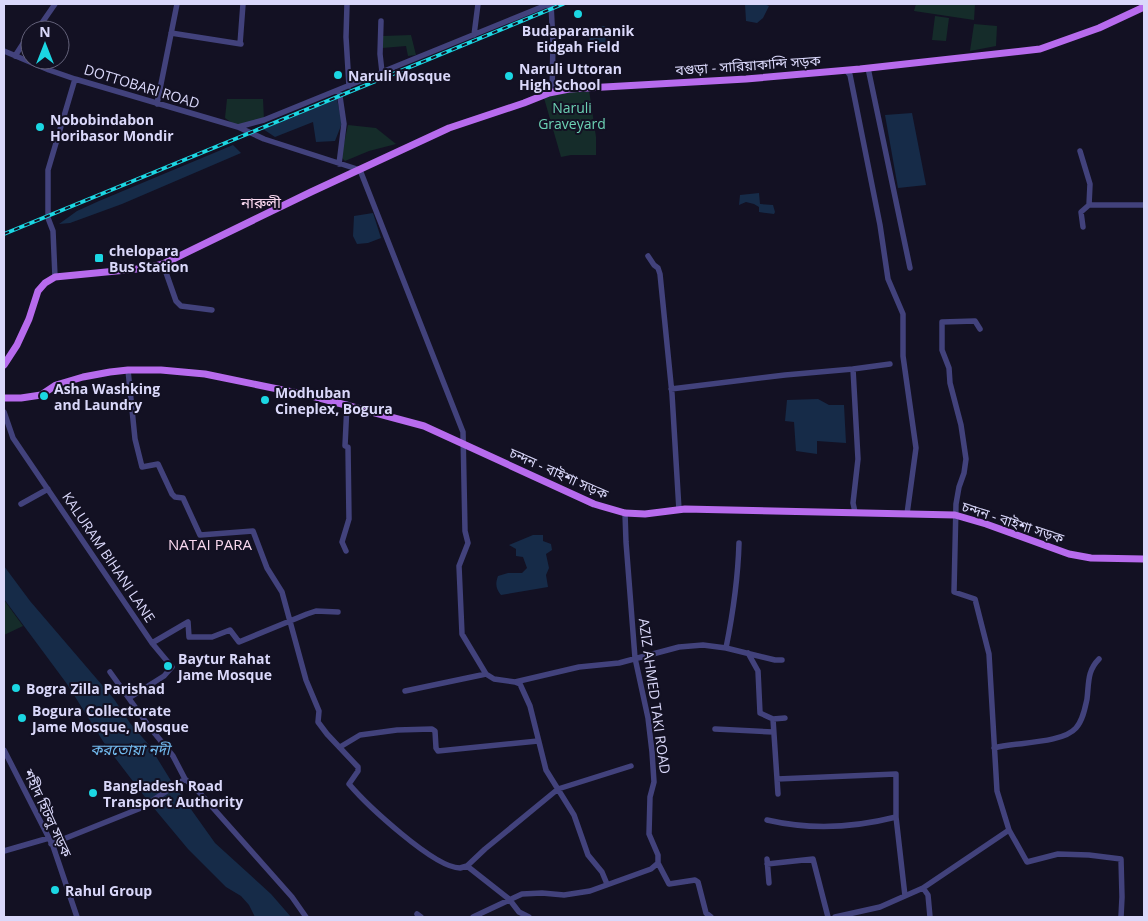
<svg xmlns="http://www.w3.org/2000/svg" width="1148" height="921" font-family="'Open Sans','Noto Sans Bengali',sans-serif">
<rect width="100%" height="100%" fill="#131123"/>
<path fill="#152c2a" d="M916,4h59l-1,16 -60,-9z
M935,16l14,2 -3,23 -14,-1z
M974,24l23,2 -1,20 -26,5z
M411,35l5,20 -8,1 -2,-10 -24,2 1,-12z
M589,90l7,47v18h-25l-10,2 -17,-59 25,-6z
M227,99h36l1,21 -26,7 -13,-9z
M348,125l28,3 20,16 -27,7 -24,10 -4,-4z
M4,600l19,26 -19,9z"/>
<path fill="#162b48" d="M745,4h19l5,2 -6,12 -6,5 -11,-2z
M598,26h7l1,20 -17,-4 1,-7z
M337,99l5,24 -7,18 -19,1 -3,-20 -38,15 -12,-8z
M912,113l14,72 -28,3 -13,-73z
M233,145l8,8 -119,51 -52,19 -11,1 18,-13 22,-10z
M759,193l1,11 13,1 2,7 -1,2 -15,-2v-5l-5,-3 -8,-2 -7,3 1,-10z
M373,213l8,25 -13,5 -11,1 -4,-8 1,-20z
M818,399l11,6h15l2,38 -29,-2v13l-21,-3 -2,-29 -9,-1 2,-21z
M533,535h10v6l8,3 1,6 -6,4 3,14 -3,7 2,12 -47,8c-5,-6 -6,-11 -3,-19l10,-3h14l5,-5 -4,-11 -7,-1v-7l-7,-4z
M4,566l26,35 84,98 16,24 19,22 24,39 42,59 56,51 20,23h-36l-6,-12 -8,-9 -15,-9 -38,-38 -40,-48 -42,-55 -39,-62 -63,-85z"/>
<g fill="none" stroke-linecap="round" stroke-linejoin="round">
<path stroke="#42427c" stroke-width="5.5" d="M347,4l-1,33 3,49
M551,4l2,39 -1,49
M381,21l-1,33 2,18
M37,30l18,-26
M171,33l70,11
M474,35l4,-31
M240,44l3,-40
M4,51l45,19 26,9 163,48 26,12 96,31 103,262 2,99 3,12 -9,23 3,68 24,40 8,5 21,3 5,2 10,22 16,64 28,45 14,40 14,17 5,12
M15,56l11,-17 4,-3
M868,68l42,200
M846,70l4,5 30,150 8,54 15,35v42l13,92 -9,66
M157,104l20,-100
M238,127l26,-7 285,-116
M1080,151l10,33 -1,21
M339,164l5,-40 -5,-34
M1083,227l-2,-15 8,-7h55
M648,256l6,9 4,3 2,6 12,120 7,116
M163,264l13,37 5,5 31,4
M55,277l-2,-46 -5,-13v-48l27,-91
M128,370l7,69 7,28 16,-3 14,30 3,3 8,1 17,37 53,-4 14,37 15,24 24,88 13,31 -1,11 9,12 31,33v4l-9,13c17,20 85,84 111,84 0,0 7,-2 7,-2l42,33 10,13 10,5
M671,389l114,-14 68,-6
M4,412l9,26 139,205 20,24 -8,9 -35,22
M21,504l27,-15
M855,512l-2,-9 5,-44 -5,-90 37,-5
M346,551l-4,-9 7,-23 -1,-72 -3,-1 2,-42
M152,643l36,-21 1,15h23l18,-7 9,12 68,-28 9,-3 22,1
M726,648c7,-35 12,-70 13,-105
M748,653l10,18 2,42 13,6 12,-1
M110,672l38,53 25,31 12,23 13,12 94,106 14,20
M515,682l64,-15 40,-4 60,-16 24,-2 23,3 49,12h7
M405,691l81,-17
M773,719l5,75 -1,-15 119,-5v43l9,79
M715,729l58,3
M340,747l20,-12 37,-5 35,-1 3,2 1,17 2,3 100,-10
M994,748c20,-6 68,-4 82,-20 7,-8 9,-20 11,-29 2,-16 0,-28 12,-40
M4,750l49,96 24,71
M767,820c43,10 86,8 129,-3
M1009,830l18,32 31,-8 31,1 32,4 1,38 -1,20
M51,844l90,-36 44,-29
M4,851l45,-13
M767,859l2,24
M658,863l11,21 26,-4 3,2 8,31 5,4
M767,864l46,-5 15,58
M467,866l18,-17 73,-60 73,-23
M923,888l5,7 2,22
M417,914l4,3
M473,917l49,-23 20,-1 22,2 26,-4 61,-22 7,-6v-8l-9,-21 1,-37 4,-15 -2,-30 -4,-34 -13,-60 -9,-116 -1,-29
M835,917l45,-10 43,-19 86,-58 -12,-39 -8,-137 -14,-55 -21,-7 2,-88 3,-17 5,-14 2,-14 -5,-34 -11,-42 -1,-15 -7,-18v-28l33,-1 5,8"/>
<path stroke="#b76bed" stroke-width="7" d="M4,365l13,-20 12,-26 9,-28 7,-8 10,-6 92,-9 16,-4 148,-72 138,-64 75,-25 25,-10 20,-4 177,-10 114,-10 180,-20 59,-21 45,-21
M4,398h17l20,-3 15,-10 27,-8 27,-5 18,-2h33l44,4 107,22 112,30 170,78 31,9 20,1 40,-5 270,6 31,9 83,30 22,4 53,1"/>
<defs>
<path id="rail" d="M4,234l559,-230"/>
</defs>
<use href="#rail" stroke="#1bd7e3" stroke-width="4"/>
<use href="#rail" stroke="#131123" stroke-width="2" stroke-dasharray="5.5" stroke-linecap="butt"/>
</g>
<g fill="#1bd7e3" stroke="#131123" stroke-width="2">
<circle cx="578" cy="14" r="5"/>
<circle cx="338" cy="75" r="5"/>
<circle cx="509" cy="76" r="5"/>
<circle cx="40" cy="127" r="5"/>
<rect x="94" y="253" width="10" height="10" rx="2.5"/>
<circle cx="44" cy="396" r="5"/>
<circle cx="265" cy="400" r="5"/>
<circle cx="168" cy="666" r="5"/>
<circle cx="16" cy="688" r="5"/>
<circle cx="22" cy="718" r="5"/>
<circle cx="93" cy="793" r="5"/>
<circle cx="55" cy="890" r="5"/>
</g>
<g text-anchor="middle" dominant-baseline="central" stroke-width="4" stroke-linejoin="round" paint-order="stroke">
<g font-size="14" font-weight="bold" fill="#dad8fa" stroke="#131123" text-anchor="start">
<text x="578" y="30" text-anchor="middle">Budaparamanik<tspan x="578" dy="16">Eidgah Field</tspan></text>
<text x="519" y="68">Naruli Uttoran<tspan x="519" dy="16">High School</tspan></text>
<text x="348" y="75">Naruli Mosque</text>
<text x="50" y="119">Nobobindabon<tspan x="50" dy="16">Horibasor Mondir</tspan></text>
<text x="109" y="250">chelopara<tspan x="109" dy="16">Bus Station</tspan></text>
<text x="54" y="388">Asha Washking<tspan x="54" dy="16">and Laundry</tspan></text>
<text x="275" y="392">Modhuban<tspan x="275" dy="16">Cineplex, Bogura</tspan></text>
<text x="178" y="658">Baytur Rahat<tspan x="178" dy="16">Jame Mosque</tspan></text>
<text x="26" y="688">Bogra Zilla Parishad</text>
<text x="32" y="710">Bogura Collectorate<tspan x="32" dy="16">Jame Mosque, Mosque</tspan></text>
<text x="103" y="785">Bangladesh Road<tspan x="103" dy="16">Transport Authority</tspan></text>
<text x="65" y="890">Rahul Group</text>
</g>
<g font-size="14" fill="#dad8fa" stroke="#131123">
<text transform="translate(748 65) rotate(-4)">বগুড়া - সারিয়াকান্দি সড়ক</text>
<text transform="translate(142 86) rotate(17)">DOTTOBARI ROAD</text>
<text transform="translate(559 473) rotate(24)">চন্দন - বাইশা সড়ক</text>
<text transform="translate(1013 522) rotate(18)">চন্দন - বাইশা সড়ক</text>
<text transform="translate(109 557) rotate(56)">KALURAM BIHANI LANE</text>
<text transform="translate(655 696) rotate(82)">AZIZ AHMED TAKI ROAD</text>
<text transform="translate(48 813) rotate(65)">শহীদ হিটলু সড়ক</text>
</g>
<g font-size="14" fill="#6cd2b4" stroke="#131123">
<text x="572" y="107">Naruli<tspan x="572" dy="16">Graveyard</tspan></text>
</g>
<g font-size="15" fill="#fad9f0" stroke="#131123">
<text x="261" y="202">নারুলী</text>
<text x="210" y="544">NATAI PARA</text>
</g>
<g font-size="15" font-style="italic" fill="#72baee" stroke="#131123">
<text x="130" y="749">করতোয়া নদী</text>
</g>
</g>
<rect width="1148" height="921" fill="none" stroke="#dad8fa" stroke-width="10"/>
<g transform="translate(45 45)"><circle r="24" fill="#131123" stroke="#636179"/>
<path d="M0-4L9 19L0 12L-9 19Z" fill="#1bd7e3"/>
<text y="-8" font-size="14" font-weight="bold" text-anchor="middle" fill="#dad8fa">N</text>
</g>
</svg>
